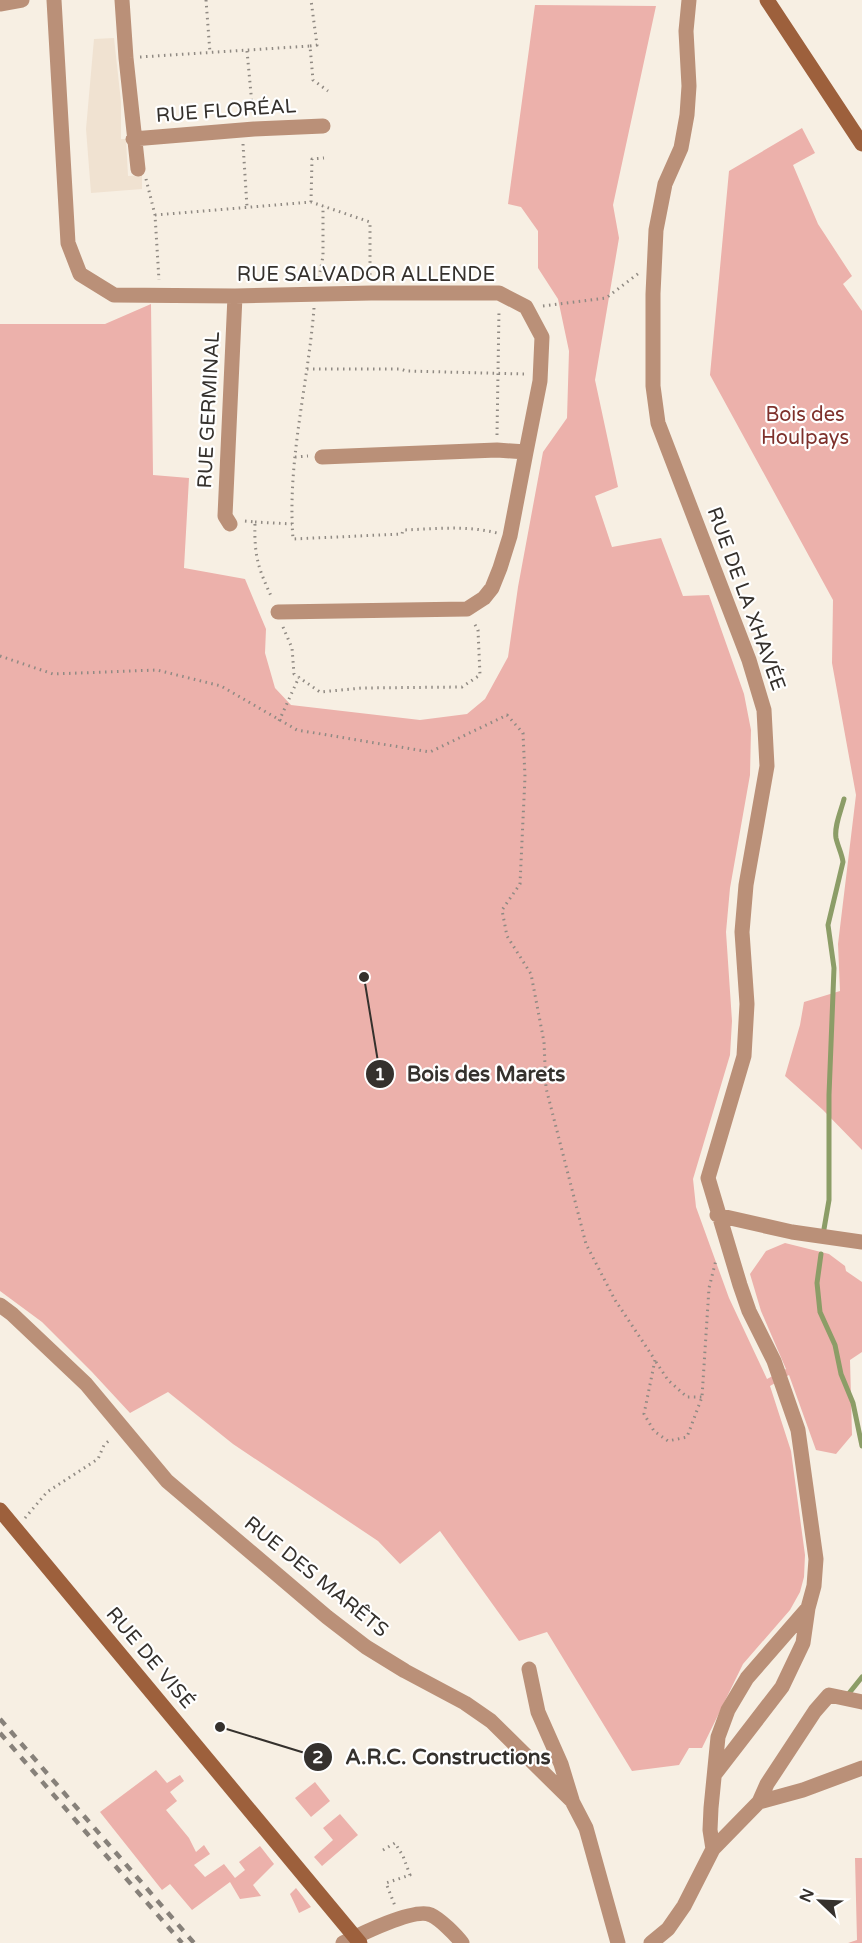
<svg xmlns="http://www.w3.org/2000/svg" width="862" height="1943" font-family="'Varela Round',sans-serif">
<rect width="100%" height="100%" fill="#f7efe3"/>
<path fill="#f0e2d1" d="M114,38l7,64v37h5l2,37 14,-1v14l-51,4 -5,-64 8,-90z"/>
<path fill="#ecb1ab" d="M535,5l121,1 -43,199 6,33 -24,142 23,107 -23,9 17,51 49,-9 22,58 26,-1 35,99 7,36 -1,45 -20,113 -4,44 6,89 -2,34 -37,124 3,28 33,91 38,81 19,-10 -25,-58 -11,-37 16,-23 19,-8 44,11 16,12 1,5 16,11v70l-12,8 2,75 -16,19 -20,-4 -27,-75 -19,11 21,65 14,104 -1,22 -4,15 -10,18 -47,54 -41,84h-13l-10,17 -47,6 -85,-139 -28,9 -79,-110 -40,33 -22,-23 -145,-97 -65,-52 -38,21 -38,-41 -50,-50 -42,-31v-967h105l46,-20 2,171 36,3 -5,90 61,11 21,50 -1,24 10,35 16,17 129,15 47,-6 18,-15 23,-42 10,-70 25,-135 24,-34 2,-67 -11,-52 -20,-31v-37l-17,-24 -13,-3z
M802,128l13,25 -22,12 25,59 34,52 -9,8 19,27v839l-39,-40 -38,-34 15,-51 4,-23 36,-11 -2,-47 18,-149 -24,-132 1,-63 -123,-225 19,-204z
M156,1770l11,13 13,-8 4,6 -14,11 7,9 -11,9 23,28 7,14 8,-7 6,9 -16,11 11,12 19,-13 11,14 10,-8 -6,-8 21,-16 14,18 -21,21 8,11 -21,3 -10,-17 -38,28 -22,-26 -8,6 -62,-78z
M315,1782l15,19 -19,16 -16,-19z
M340,1814l18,21 -36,31 -8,-9 19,-17 -10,-12z
M855,1858h7v85h-14l9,-3z
M296,1888l15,19 -12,6 -9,-19z"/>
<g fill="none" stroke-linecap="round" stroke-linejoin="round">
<path stroke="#8c9d67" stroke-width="5" d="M824,1229l5,-29v-105l5,-127 -6,-43 15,-63c-1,-8 -5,-15 -7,-24 -2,-12 5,-27 8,-39
M821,1254l-4,29 3,29 15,33 6,29 12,29 9,43
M846,1697l16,-20"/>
<path stroke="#908a83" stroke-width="3" stroke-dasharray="1.5 4.5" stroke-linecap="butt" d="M206,0l4,53
M310,46l7,-1 -6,-45
M247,51l6,64
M140,57l170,-11 3,34 15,11
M243,144l4,63
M146,179l9,36 4,65
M311,202l1,-43 12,-1
M155,215l156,-13 59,20v57
M319,278l4,-22v-50
M543,306l63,-8 33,-25
M314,308c-6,77 -27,153 -21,231l109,-5 1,-4c31,-1 63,-5 94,3
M307,369h94l5,2 118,3
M497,435l2,-125
M295,457l13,-1
M245,521l10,1c-1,34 3,46 17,76
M255,522l37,2
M283,627l9,21 2,26 26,18 42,-4 100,-1 18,-12 -2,-45 -5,-9
M0,656l53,18 104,-4 64,16 76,44 133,22 77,-37 16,18 2,44 -5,107 -18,26 5,26 24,38 13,68 2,46 40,156 29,56 40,60 -11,54 10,17 14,10 19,-4 15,-40 7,-109 7,-28
M279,721l20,-44
M656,1362l12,18 19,17h15
M25,1518l22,-26 51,-33 6,-14 7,-6
M383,1850l12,-7 8,13 7,19 -24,8 9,23"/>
<path stroke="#ba9078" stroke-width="15" d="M54,0l14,243 12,31 34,21 121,1 136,-3h128l27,14 16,30 -2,44 -14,71 -16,84 -10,32 -8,20 -8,10 -17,11 -189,3
M122,0l4,58 12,111
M689,0l-3,31 3,55 -2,29 -6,33 -16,36 -9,46 -3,64v92l5,37 91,237 15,50 3,56 -21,119 -4,47 5,72 -3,52 -36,122 32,107 9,26 25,50 24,69 18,129 -2,27 -6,22 -61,70 -19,32 -10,27 -7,71 -1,22 3,19
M0,4l22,-4
M133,139l121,-10 69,-3
M322,457l175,-7 29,2
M230,524l-5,-8 10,-220
M717,1215l75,17 70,10
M0,1305l12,9 74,70 81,97 160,136 39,30 39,24 60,32 26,18 81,80 14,27 32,115
M529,1669l9,43 23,52 11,36
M715,1774l67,-87 21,-44 5,-35
M759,1802l8,-18 48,-73 14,-16 33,7
M343,1943c16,-8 72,-36 88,-28 9,4 25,20 31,28
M651,1943l17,-14 16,-23 29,-57 46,-47 44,-12 59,-22"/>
<path stroke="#9d603c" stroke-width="15" d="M767,0l95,144
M0,1510l360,433"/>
<path stroke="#87817a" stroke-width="4.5" stroke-dasharray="8 8" stroke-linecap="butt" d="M0,1719l194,224
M0,1733l182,210"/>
</g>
<g text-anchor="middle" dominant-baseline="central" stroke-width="4.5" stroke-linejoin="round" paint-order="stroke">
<g font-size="20" fill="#35312d" stroke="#fff">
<text transform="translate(226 111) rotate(-4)">RUE FLORÉAL</text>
<text x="366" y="275">RUE SALVADOR ALLENDE</text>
<text transform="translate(209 410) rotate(-87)">RUE GERMINAL</text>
<text transform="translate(746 599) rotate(70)">RUE DE LA XHAVÉE</text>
<text transform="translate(316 1577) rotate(39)">RUE DES MARÊTS</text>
<text transform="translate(150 1658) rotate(50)">RUE DE VISÉ</text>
</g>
<g font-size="20" fill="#7e312c" stroke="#fff">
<text x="805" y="415">Bois des<tspan x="805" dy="23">Houlpays</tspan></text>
</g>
</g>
<path fill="none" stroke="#35312d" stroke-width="2" d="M364 977L380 1074M220 1727L318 1757"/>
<g fill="#35312d" stroke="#fff" stroke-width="2">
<circle cx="364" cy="977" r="6"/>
<circle cx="220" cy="1727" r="6"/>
<circle cx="380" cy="1074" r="15"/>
<circle cx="318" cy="1757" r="15"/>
</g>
<g font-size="18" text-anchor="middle" font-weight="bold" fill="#fff">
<text x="380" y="1080">1</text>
<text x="318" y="1763">2</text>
</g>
<g font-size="21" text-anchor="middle" font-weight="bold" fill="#35312d" stroke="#fff" stroke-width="4.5" stroke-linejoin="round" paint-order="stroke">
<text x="486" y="1081">Bois des Marets</text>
<text x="448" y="1764">A.R.C. Constructions</text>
</g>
<g transform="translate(820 1901) rotate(293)" stroke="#ffffff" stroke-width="4.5" paint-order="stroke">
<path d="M0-4.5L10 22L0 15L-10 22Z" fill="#35312d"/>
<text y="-9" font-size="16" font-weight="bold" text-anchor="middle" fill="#35312d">N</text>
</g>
</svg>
